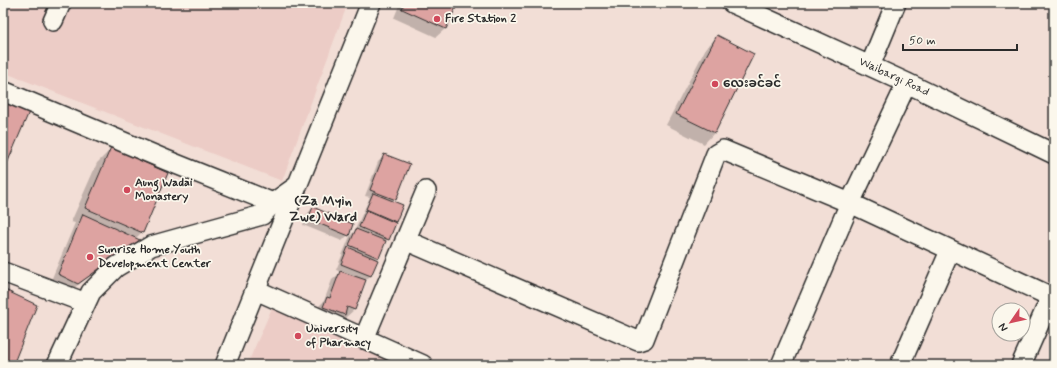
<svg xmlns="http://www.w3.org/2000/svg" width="1057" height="368" font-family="Mynerve,'Noto Sans Myanmar',sans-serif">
<rect width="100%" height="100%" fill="#f2ded6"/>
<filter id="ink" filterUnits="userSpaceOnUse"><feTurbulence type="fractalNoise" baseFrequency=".025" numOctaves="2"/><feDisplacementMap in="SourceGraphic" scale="8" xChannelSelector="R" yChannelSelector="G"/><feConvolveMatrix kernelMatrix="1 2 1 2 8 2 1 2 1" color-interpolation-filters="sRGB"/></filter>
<g filter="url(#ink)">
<path fill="#ecccc6" d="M3,3h345l-66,178 -279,-109z
M272,308l128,57h-153z"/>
<path fill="#0003" d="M400,3h57l-12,26 -9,8 -42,-19z
M717,37l-3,96 -10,11 -38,-19 40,-77z
M111,149l31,83 -7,7 4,1 -9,8 -62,44 -18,-9 25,-60 -4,-1 26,-59z
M384,156l11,43 -3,3 3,19 -7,18 -4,4 -8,17 -6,16 -6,6 -10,28 -9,8 -4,-1 -6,6 -20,-7 3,-9 6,-6 8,-21 9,-8 -5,-2 14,-34 4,-4 16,-35 -5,-1 13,-34z
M313,208l35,27 -6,6 -39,-16 4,-11z"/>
<path fill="#dda3a1" stroke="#2b2b2b" d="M404,3h54l-12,26 -44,-20z
M717,35l37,19 -39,79 -39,-19z
M3,100l26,12 -26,61z
M111,147l57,26 -25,60 -58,-25z
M384,154l26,10 -14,36 -26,-10z
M373,193l30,12 -7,17 -30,-13z
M313,207l40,17 -4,12 -41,-17z
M366,210l30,13 -7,17 -30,-13z
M83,214l57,26 -62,44 -20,-10z
M356,229l30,12 -7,17 -30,-13z
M348,247l30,13 -7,16 -30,-12z
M340,271l26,9 -11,30 -8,-3 -2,8 -22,-8 4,-10 3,1z
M3,289l34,16 -24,60h-10z"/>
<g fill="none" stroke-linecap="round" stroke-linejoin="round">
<defs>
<path id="minor" d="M732,3l175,80 147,71
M53,21l8,-18
M870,66l26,-63
M3,91l163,69 107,43
M405,240l233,101 6,-2 72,-185 7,-4 127,53 204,95
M3,272l83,31
M256,290l167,75
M364,339l62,-148
M57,365l34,-73 25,-25 35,-21 111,-31 11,-12 24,-17
M225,365l146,-362
M781,365l69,-162 57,-120
M900,365l50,-114
M1021,365l30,-68"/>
</defs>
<use href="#minor" stroke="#2b2b2b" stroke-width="22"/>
<use href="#minor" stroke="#fbf7ec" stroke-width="19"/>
</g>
</g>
<g fill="#d1495b" stroke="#fbf7ec" stroke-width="1.5">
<circle cx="437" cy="19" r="4"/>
<circle cx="715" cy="84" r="4"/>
<circle cx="127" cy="190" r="4"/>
<circle cx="90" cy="257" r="4"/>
<circle cx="298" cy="336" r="4"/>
</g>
<g text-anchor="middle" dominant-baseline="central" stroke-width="3.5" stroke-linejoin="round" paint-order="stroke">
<g font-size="12" font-weight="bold" fill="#2b2b2b" stroke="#fbf7ec" text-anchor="start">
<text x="445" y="19">Fire Station 2</text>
<text x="723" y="84">လေးခင်ခင်</text>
<text x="135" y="183">Aung Wadai<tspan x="135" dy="14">Monastery</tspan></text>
<text x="98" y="250">Sunrise Home Youth<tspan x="98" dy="14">Development Center</tspan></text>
<text x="306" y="329">University<tspan x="306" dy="14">of Pharmacy</tspan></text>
</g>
<g font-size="12" fill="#2b2b2b" stroke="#fbf7ec">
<text transform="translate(894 77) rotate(25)">Waibargi Road</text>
</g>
<g font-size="14" font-weight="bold" fill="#2b2b2b" stroke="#fbf7ec">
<text x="323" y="201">(Za Myin<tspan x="323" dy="16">Zwe) Ward</tspan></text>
</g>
</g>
<rect width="1057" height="368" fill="none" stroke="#fbf7ec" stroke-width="16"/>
<rect x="8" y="8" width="1041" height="352" fill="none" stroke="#2b2b2b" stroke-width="1.5" filter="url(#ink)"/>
<g transform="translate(1011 322) rotate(236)"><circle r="19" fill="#fbf7ec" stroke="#a8a59f"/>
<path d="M0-3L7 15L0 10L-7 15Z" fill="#d1495b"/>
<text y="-6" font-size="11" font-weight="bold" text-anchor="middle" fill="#2b2b2b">N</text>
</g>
<path d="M903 44v6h114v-6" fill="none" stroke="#2b2b2b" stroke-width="2"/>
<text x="909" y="44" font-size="12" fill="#2b2b2b" stroke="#fbf7ec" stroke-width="3" paint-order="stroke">50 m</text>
</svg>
